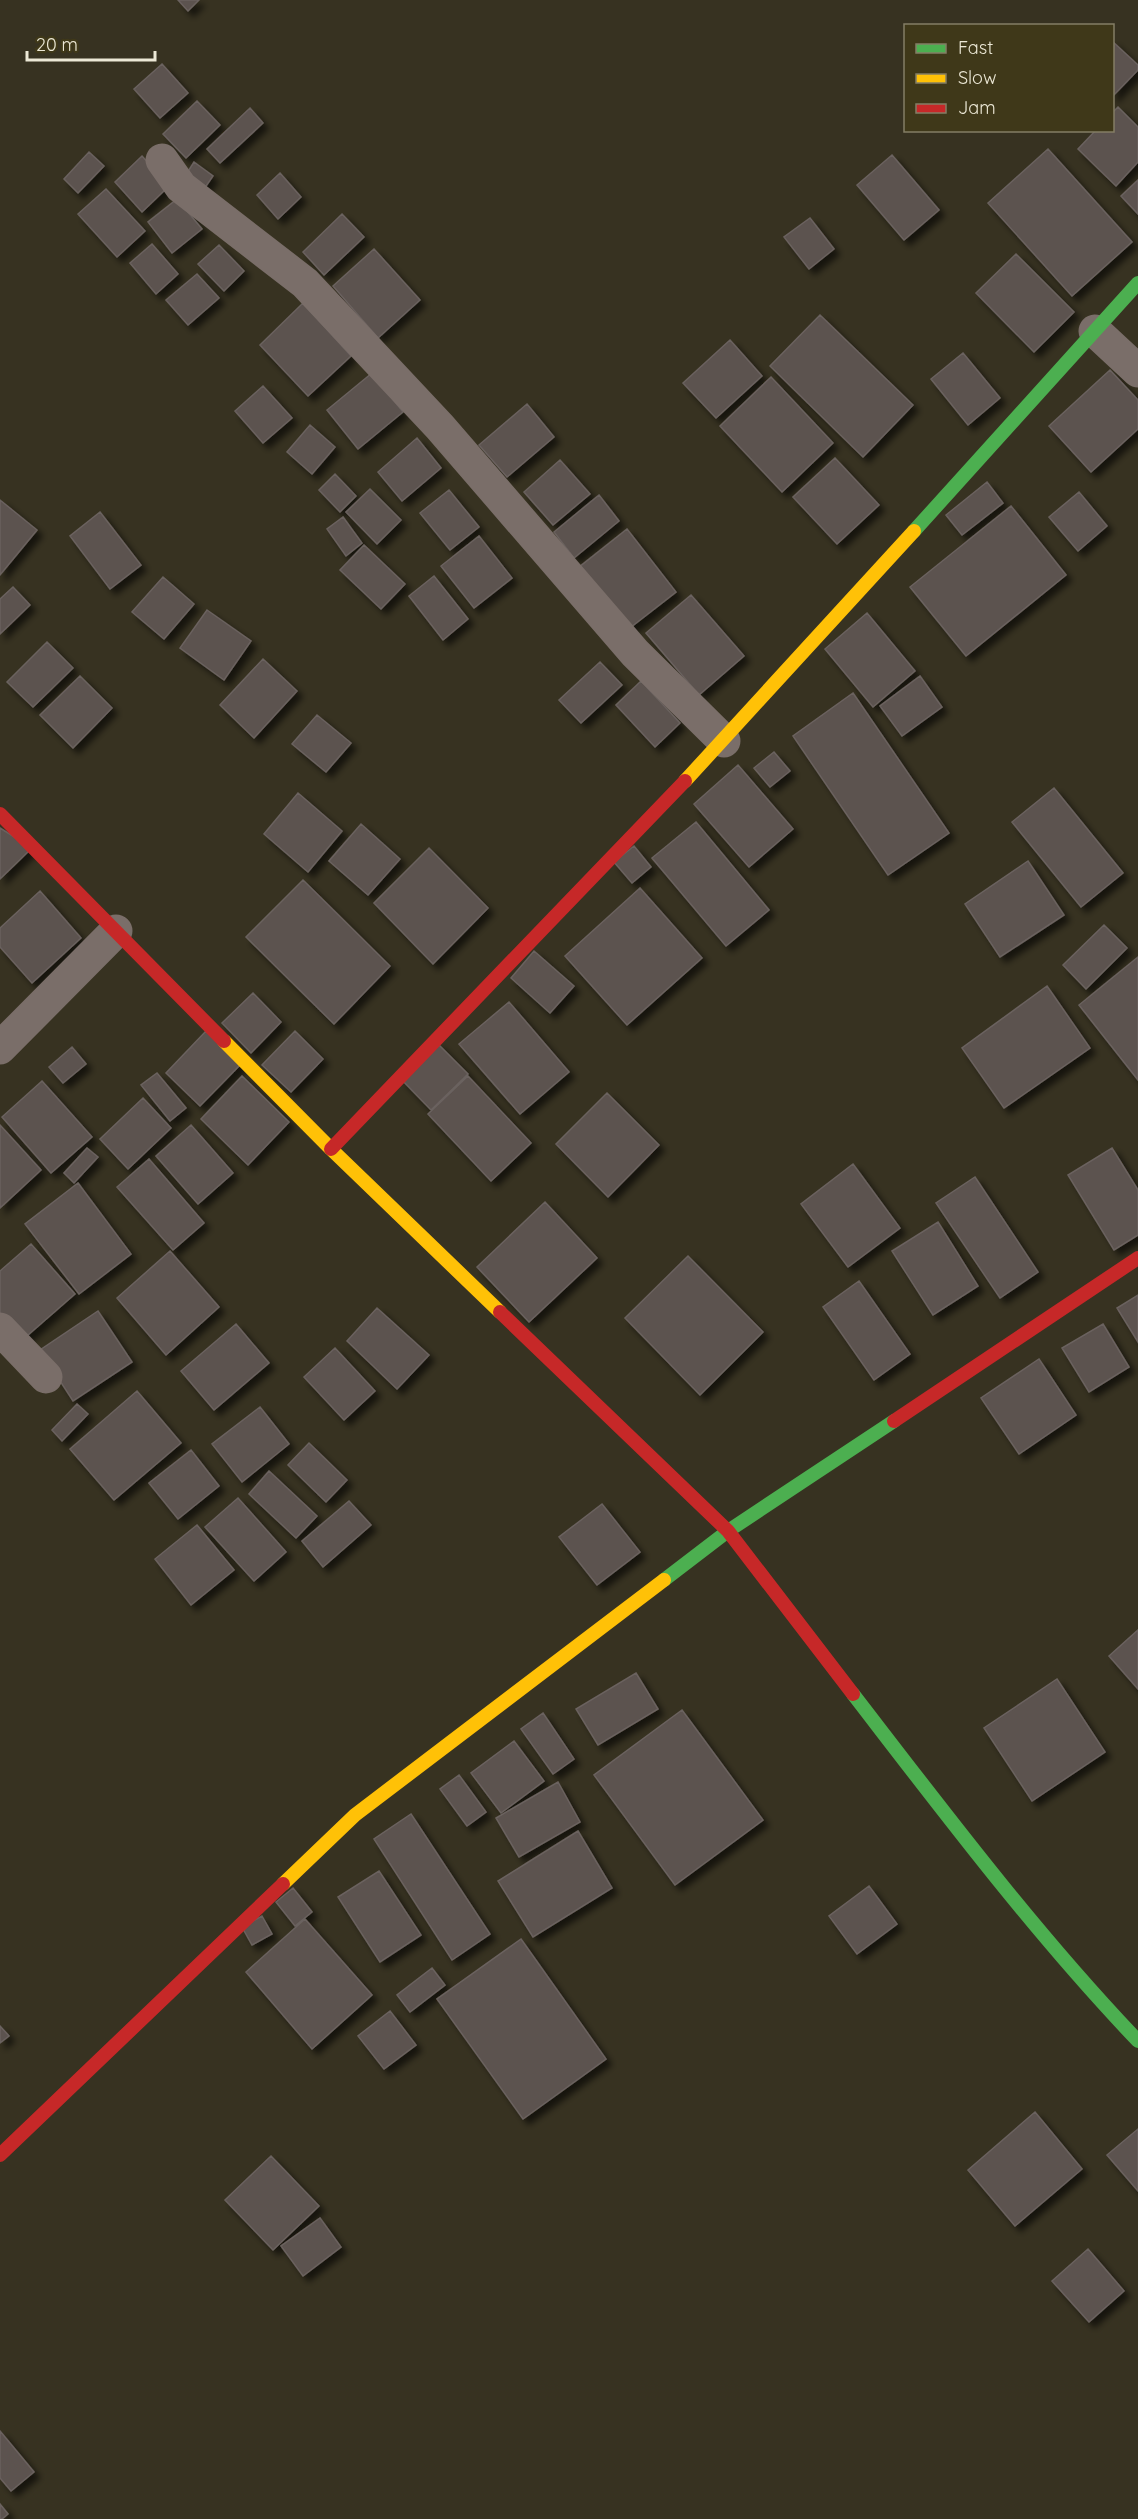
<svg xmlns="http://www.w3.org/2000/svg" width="1138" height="2519" font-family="Quicksand,sans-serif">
<defs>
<filter id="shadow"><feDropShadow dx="5.5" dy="5.5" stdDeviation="3" flood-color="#0009"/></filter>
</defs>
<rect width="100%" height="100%" fill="#373221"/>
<path fill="#5b524f" stroke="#6b625f" stroke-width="1.5" filter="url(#shadow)" d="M178,0h21l-11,11z
M1112,41l26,24v5l-26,27z
M162,64l26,29 -28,25 -26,-29z
M197,101l23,24 -34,33 -23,-24z
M1118,107l20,20v35l-22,24 -38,-37 18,-19h16v-17z
M250,108l13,15 -43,40 -13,-14z
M1048,149l84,93 -60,54 -84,-93z
M89,152l15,14 -26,27 -14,-14z
M892,155l47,55 -35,30 -47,-55z
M142,156l27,30 -27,26 -27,-30z
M194,162l19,14 -9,13 -19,-13z
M280,173l21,24 -23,22 -21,-24z
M1138,180v34l-17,-18z
M106,189l39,42 -28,26 -39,-43z
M177,199l25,30 -30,24 -24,-31z
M342,214l22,23 -40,38 -21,-23z
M810,218l24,31 -25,20 -25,-32z
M152,244l26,30 -22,20 -26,-31z
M219,245l25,26 -20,20 -26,-27z
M374,249l46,51 -42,38 -45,-52z
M1016,254l58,58 -40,40 -58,-59z
M197,274l22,24 -31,27 -22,-25z
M303,303l48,53 -43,40 -48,-51z
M820,315l93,90 -50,52 -93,-91z
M730,340l32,36 -46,42 -33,-35z
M963,353l37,45 -32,27 -37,-46z
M1110,370l28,30v29l-47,43 -42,-46z
M372,373l31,39 -45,37 -31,-39z
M771,377l62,66 -51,49 -62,-66z
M263,386l29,32 -29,25 -28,-32z
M527,404l27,33 -47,40 -28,-32z
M310,425l25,22 -23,27 -25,-22z
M417,438l24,30 -39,33 -24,-29z
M835,458l44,47 -42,39 -44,-47z
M560,460l30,34 -37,31 -29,-33z
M335,474l21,22 -16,16 -21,-22z
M987,482l16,21 -41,32 -16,-20z
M370,489l31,31 -24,24 -31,-32z
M449,490l30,37 -29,23 -30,-37z
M1079,492l28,34 -29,25 -29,-34z
M599,495l20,26 -45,37 -20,-26z
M0,500l37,30 -37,45z
M1011,506l55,69 -100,81 -56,-69z
M100,512l41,53 -31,24 -40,-53z
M343,517l19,26 -16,13 -19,-27z
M627,529l49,63 -50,39 -48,-63z
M479,536l33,42 -38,30 -33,-42z
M364,545l41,39 -24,25 -41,-39z
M434,576l34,43 -25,21 -34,-44z
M163,577l31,27 -30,35 -32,-27z
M13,587l17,18 -30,29v-35z
M691,595l53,61 -45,39 -53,-62z
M207,610l44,31 -27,39 -44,-32z
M867,613l48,58 -42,36 -48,-58z
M47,642l26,26 -40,39 -26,-25z
M263,659l34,32 -43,47 -34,-33z
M600,662l22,23 -41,38 -22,-23z
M80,676l32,32 -39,40 -33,-33z
M920,676l22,31 -40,29 -22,-30z
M641,681l39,42 -25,24 -39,-42z
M853,693l96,140 -61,42 -95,-139z
M317,715l34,28 -25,29 -34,-28z
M774,752l16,19 -20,16 -16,-19z
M738,765l55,64 -44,38 -55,-63z
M1054,788l69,85 -42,34 -69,-85z
M298,793l44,38 -34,41 -44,-38z
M696,822l73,88 -43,36 -74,-88z
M361,824l39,35 -32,36 -39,-34z
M0,828l32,20 -32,31z
M634,846l17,21 -19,16 -18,-21z
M429,848l59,60 -55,56 -59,-61z
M1028,861l36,54 -64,42 -35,-53z
M303,880l87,86 -56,58 -88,-87z
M640,888l62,70 -75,67 -62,-69z
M40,891l41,47 -49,45 -32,-36v-19z
M1104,925l23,23 -41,41 -23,-24z
M534,951l40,35 -24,27 -39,-35z
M1138,957v123l-59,-75z
M1047,986l43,62 -86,60 -42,-60z
M253,993l28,29 -30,31 -29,-30z
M509,1002l60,70 -49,42 -61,-70z
M206,1031l35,33 -41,42 -34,-33z
M295,1031l28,28 -32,33 -29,-27z
M437,1043l31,31 -37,36 -30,-31z
M72,1047l14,17 -23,19 -14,-16z
M157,1073l29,35 -16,13 -29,-36z
M242,1076l47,46 -41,43 -47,-46z
M468,1076l63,67 -40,38 -63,-67z
M42,1081l50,56 -41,36 -49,-56z
M607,1093l52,52 -51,52 -52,-53z
M143,1098l28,30 -43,41 -28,-30z
M0,1125l41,45 -41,38z
M191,1125l42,48 -35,31 -42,-48z
M87,1148l11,9 -24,26 -10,-10z
M1112,1148l26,42v45l-24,15 -46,-75z
M149,1159l55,64 -31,27 -56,-63z
M853,1164l47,64 -52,39 -47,-63z
M975,1177l63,95 -38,26 -64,-95z
M78,1183l53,71 -52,40 -54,-70z
M545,1202l52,56 -68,64 -52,-55z
M938,1222l40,64 -45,29 -41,-64z
M31,1244l44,50 -55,48 -20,-22v-49z
M170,1251l49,56 -53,48 -49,-57z
M688,1256l75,76 -63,63 -75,-77z
M859,1281l51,73 -36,26 -51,-73z
M1138,1295v47l-21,-34z
M377,1308l52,47 -32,34 -50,-48z
M98,1311l34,51 -59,39 -33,-51z
M236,1324l33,39 -55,47 -33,-39z
M1103,1324l26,43 -40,25 -27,-44z
M335,1348l40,43 -31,29 -40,-43z
M1039,1359l37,56 -57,39 -38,-56z
M137,1391l44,52 -67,57 -44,-51z
M77,1404l11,10 -26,27 -10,-11z
M260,1407l29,37 -47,38 -30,-38z
M309,1443l38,37 -21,22 -38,-37z
M191,1450l28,36 -41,33 -29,-36z
M269,1471l48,45 -21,22 -47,-44z
M238,1498l48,54 -32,29 -49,-54z
M349,1501l22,24 -48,42 -21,-26z
M602,1504l38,48 -43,33 -38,-48z
M197,1525l37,45 -43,35 -36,-46z
M1138,1630v59l-29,-33z
M636,1673l22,36 -60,36 -22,-36z
M1057,1679l48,73 -73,49 -48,-73z
M682,1710l81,110 -88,65 -81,-110z
M543,1713l31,46 -21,15 -32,-45z
M514,1741l30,40 -43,32 -30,-40z
M459,1775l27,37 -19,14 -27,-37z
M558,1782l22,40 -61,35 -23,-39z
M411,1814l79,120 -38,26 -78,-121z
M578,1831l34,57 -79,49 -35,-56z
M379,1871l42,64 -41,27 -42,-65z
M869,1886l28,38 -40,30 -28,-38z
M293,1888l19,24 -17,14 -19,-24z
M262,1916l10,18 -20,11 -10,-18z
M305,1919l67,76 -60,54 -66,-77z
M521,1939l85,120 -83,60 -86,-120z
M432,1968l13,17 -35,27 -13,-17z
M390,2011l26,34 -32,24 -26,-33z
M0,2026l9,10 -9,7z
M1035,2112l47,57 -67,57 -47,-56z
M1138,2129v62l-31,-36z
M271,2156l48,50 -46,44 -48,-50z
M320,2218l21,29 -38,29 -22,-30z
M1088,2249l36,42 -35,31 -37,-41z
M0,2431l34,41 -23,19 -11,-13z
M0,2504l8,10 -6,5h-2z"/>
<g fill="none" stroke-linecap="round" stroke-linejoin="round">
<path stroke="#7a6e69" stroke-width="33" d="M162,160l19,27 124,96 135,144 195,226 89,88
M1095,331l43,40
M0,1048l116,-117
M0,1329l46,48"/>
<path stroke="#4caf50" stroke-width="14" d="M914,531l224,-248
M664,1580l64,-49 166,-110
M853,1694c91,118 182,239 285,347"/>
<path stroke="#ffc107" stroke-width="14" d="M685,781l229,-250
M224,1041l107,108 169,163
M283,1884l72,-69 309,-235"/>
<path stroke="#c62828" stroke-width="14" d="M0,814l224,227
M331,1149l354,-368
M500,1312l228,219 125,163
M894,1421l244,-163
M0,2155l283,-271"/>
</g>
<rect x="904" y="24" width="210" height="108" fill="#3f3819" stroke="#847e65" stroke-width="1.5"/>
<rect x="916" y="44" width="30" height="9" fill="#4caf50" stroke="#847e65" stroke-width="1.5"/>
<text x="958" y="54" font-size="18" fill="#ece8d6">Fast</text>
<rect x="916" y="74" width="30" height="9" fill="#ffc107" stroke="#847e65" stroke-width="1.5"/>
<text x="958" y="84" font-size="18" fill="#ece8d6">Slow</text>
<rect x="916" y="104" width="30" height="9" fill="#c62828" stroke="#847e65" stroke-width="1.5"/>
<text x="958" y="114" font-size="18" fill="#ece8d6">Jam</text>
<path d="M27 51v9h128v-9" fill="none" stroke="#ece8d6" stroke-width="3"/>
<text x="36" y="51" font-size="18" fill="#ece8d6" stroke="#3f3819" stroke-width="4.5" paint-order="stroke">20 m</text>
</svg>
